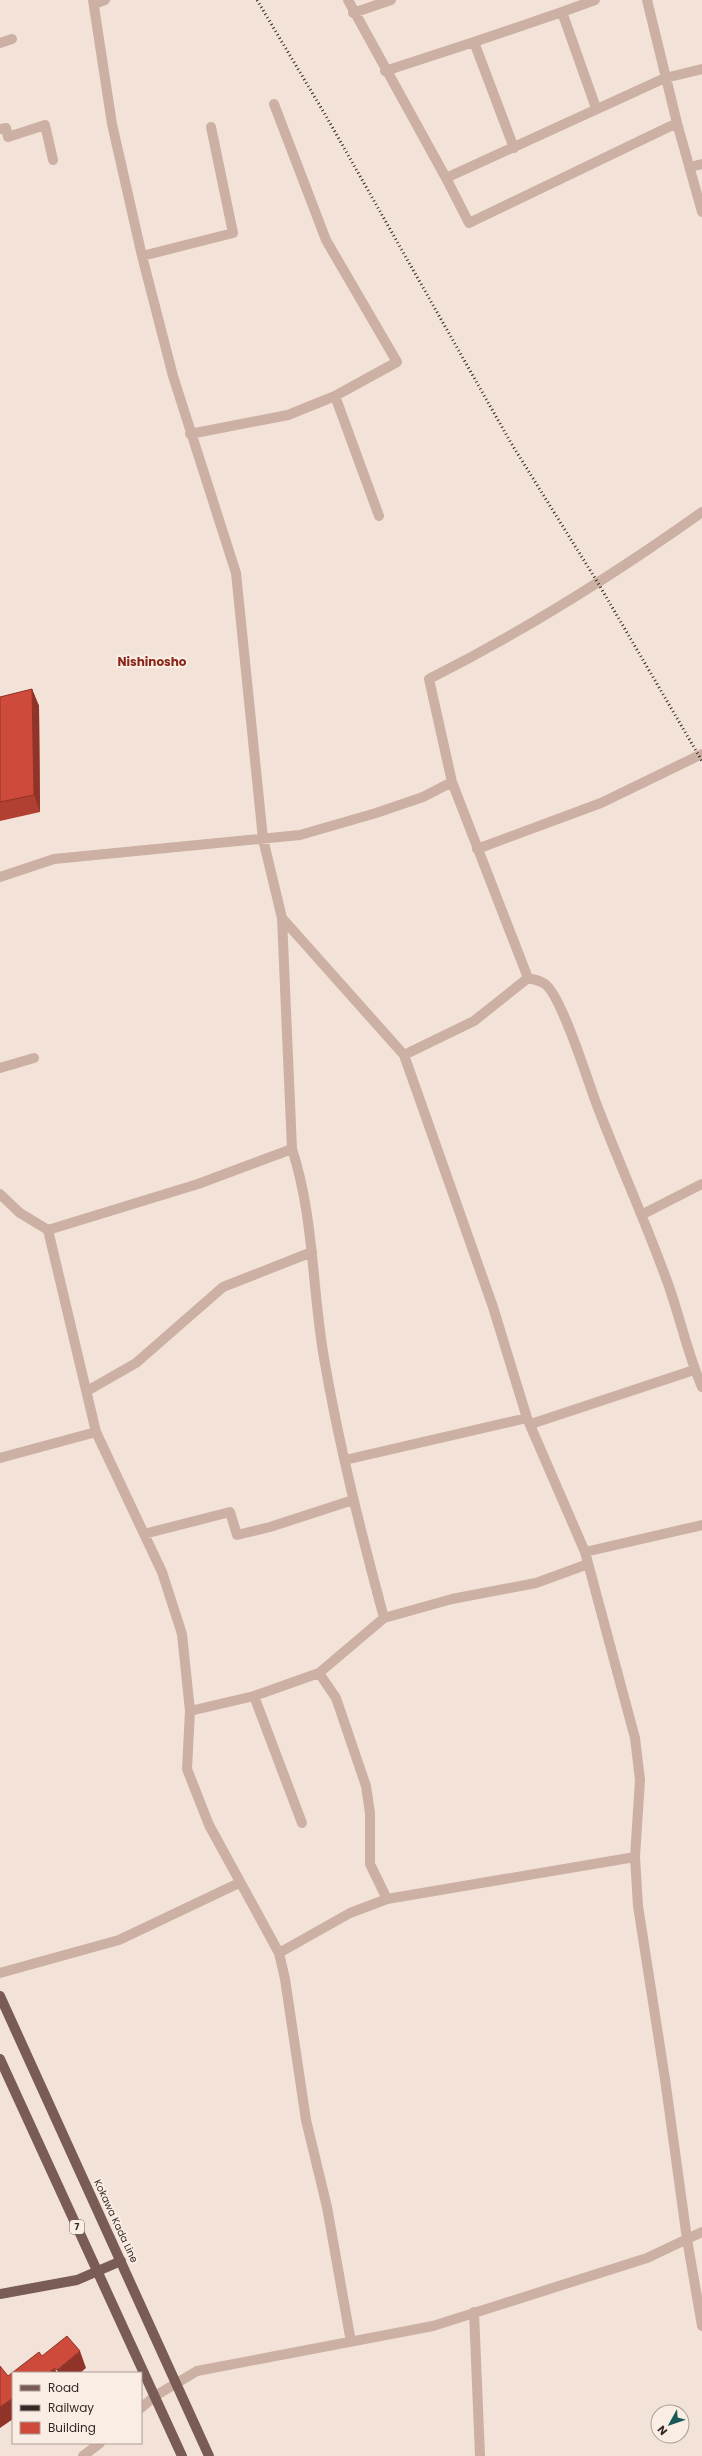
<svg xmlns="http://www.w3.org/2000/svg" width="702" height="2456" font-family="Poppins,sans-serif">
<rect width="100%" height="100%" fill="#f3e2d7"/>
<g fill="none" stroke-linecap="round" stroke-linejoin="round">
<path stroke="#cbb0a3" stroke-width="10" d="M93,0l19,124 30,132 31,120 63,197 27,266 19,79 10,231c22,67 20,140 32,209 15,88 37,174 60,260
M348,0l98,178 219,-100 37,-9
M647,0l30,123 25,89
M94,4l11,-4
M562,12l33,-12
M353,13l38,-13
M474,42l88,-30 34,96
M0,43l12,-4
M385,71l89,-29 40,106
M274,104l52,136 71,122 -62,34 44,120
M0,129l6,-1 2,9 37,-12 8,35
M690,167l12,-3
M446,178l23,45 208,-100
M142,256l91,-23 -22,-106
M190,434l98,-19 47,-19
M702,512c-87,62 -178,119 -273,167l23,103 76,196c5,1 13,3 17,6 16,11 42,94 50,116 23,61 50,120 72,181 13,35 20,72 35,106
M477,849l124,-46 101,-49
M0,877l54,-18 246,-24 76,-22 47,-16 29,-15
M282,918l122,137 70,-34 54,-43
M404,1055l89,252 34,111 58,134 50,186 5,42 -5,77 3,49 27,173 22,160 15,87
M0,1068l34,-10
M0,1194l20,19 28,17 48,202 66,140 20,62 8,77 -3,58 22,56 70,128 6,26 21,141 21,87 24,135
M643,1214l59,-30
M48,1230l150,-46 94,-35
M87,1391l49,-28 87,-76 89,-35
M531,1424l163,-54
M0,1458l96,-26
M345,1460l182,-42
M144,1534l86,-22 7,23 33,-8 83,-27
M585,1552l117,-27
M319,1673l17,25 30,88 4,27v51l17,35
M254,1696l48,127
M190,1711l64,-15 65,-23 65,-55 68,-19 84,-16 52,-19
M279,1953l71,-40 37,-14 248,-42
M0,1973l119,-33 120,-57
M474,2312l6,144
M141,2408l14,-12 42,-25 236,-45 214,-68 55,-26
M83,2456l17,-13"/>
<path stroke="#795c55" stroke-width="10" d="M0,1996l209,460
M0,2059l182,397
M0,2294l77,-14 44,-19"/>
<path stroke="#352825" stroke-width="3" stroke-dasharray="1 3" stroke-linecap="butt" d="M257,0l69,116 185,327 87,140 104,178"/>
</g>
<path fill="#b14032" d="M32,689l7,17 1,106 -40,9v-124z"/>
<path fill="#903429" d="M32,689l7,17 1,106 -6,-17z
M80,2351l6,17 -6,5h-22l-1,-3z
M55,2368l2,5h-9z
M13,2398v21l-13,9v-21z"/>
<path fill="#ce4a3a" stroke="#903429" d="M32,689l2,106 -34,7v-105z
M67,2336l13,15 -23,19 -2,-2 -7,5h-35v25l-13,9v-41l8,10 31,-24 3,4z"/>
<g text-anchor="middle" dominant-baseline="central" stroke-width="4" stroke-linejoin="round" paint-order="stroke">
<rect fill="#faede4" stroke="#70635e" stroke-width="1" x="70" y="2220" width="14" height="14" rx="3"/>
<g font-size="9" font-weight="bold" fill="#352825">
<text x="77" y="2227">7</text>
</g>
<g font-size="10" fill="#352825" stroke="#faede4">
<text transform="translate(116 2221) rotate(65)">Kokawa Kada Line</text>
</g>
<g font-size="12" font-weight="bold" fill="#892519" stroke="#faede4">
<text x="152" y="661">Nishinosho</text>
</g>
</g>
<rect x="12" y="2372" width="130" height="72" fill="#faede4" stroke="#ab9e98"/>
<rect x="20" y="2385" width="20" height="6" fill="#795c55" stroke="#ab9e98"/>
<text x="48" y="2392" font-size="12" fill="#352825">Road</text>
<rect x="20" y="2405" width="20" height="6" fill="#352825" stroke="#ab9e98"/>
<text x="48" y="2412" font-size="12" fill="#352825">Railway</text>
<rect x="20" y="2422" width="20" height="12" fill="#ce4a3a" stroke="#ab9e98"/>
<text x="48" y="2432" font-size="12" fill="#352825">Building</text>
<g transform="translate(670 2424) rotate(230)"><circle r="19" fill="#faede4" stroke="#ab9e98"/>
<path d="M0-3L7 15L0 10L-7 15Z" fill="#195955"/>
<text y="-6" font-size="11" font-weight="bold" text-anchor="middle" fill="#352825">N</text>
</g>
</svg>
